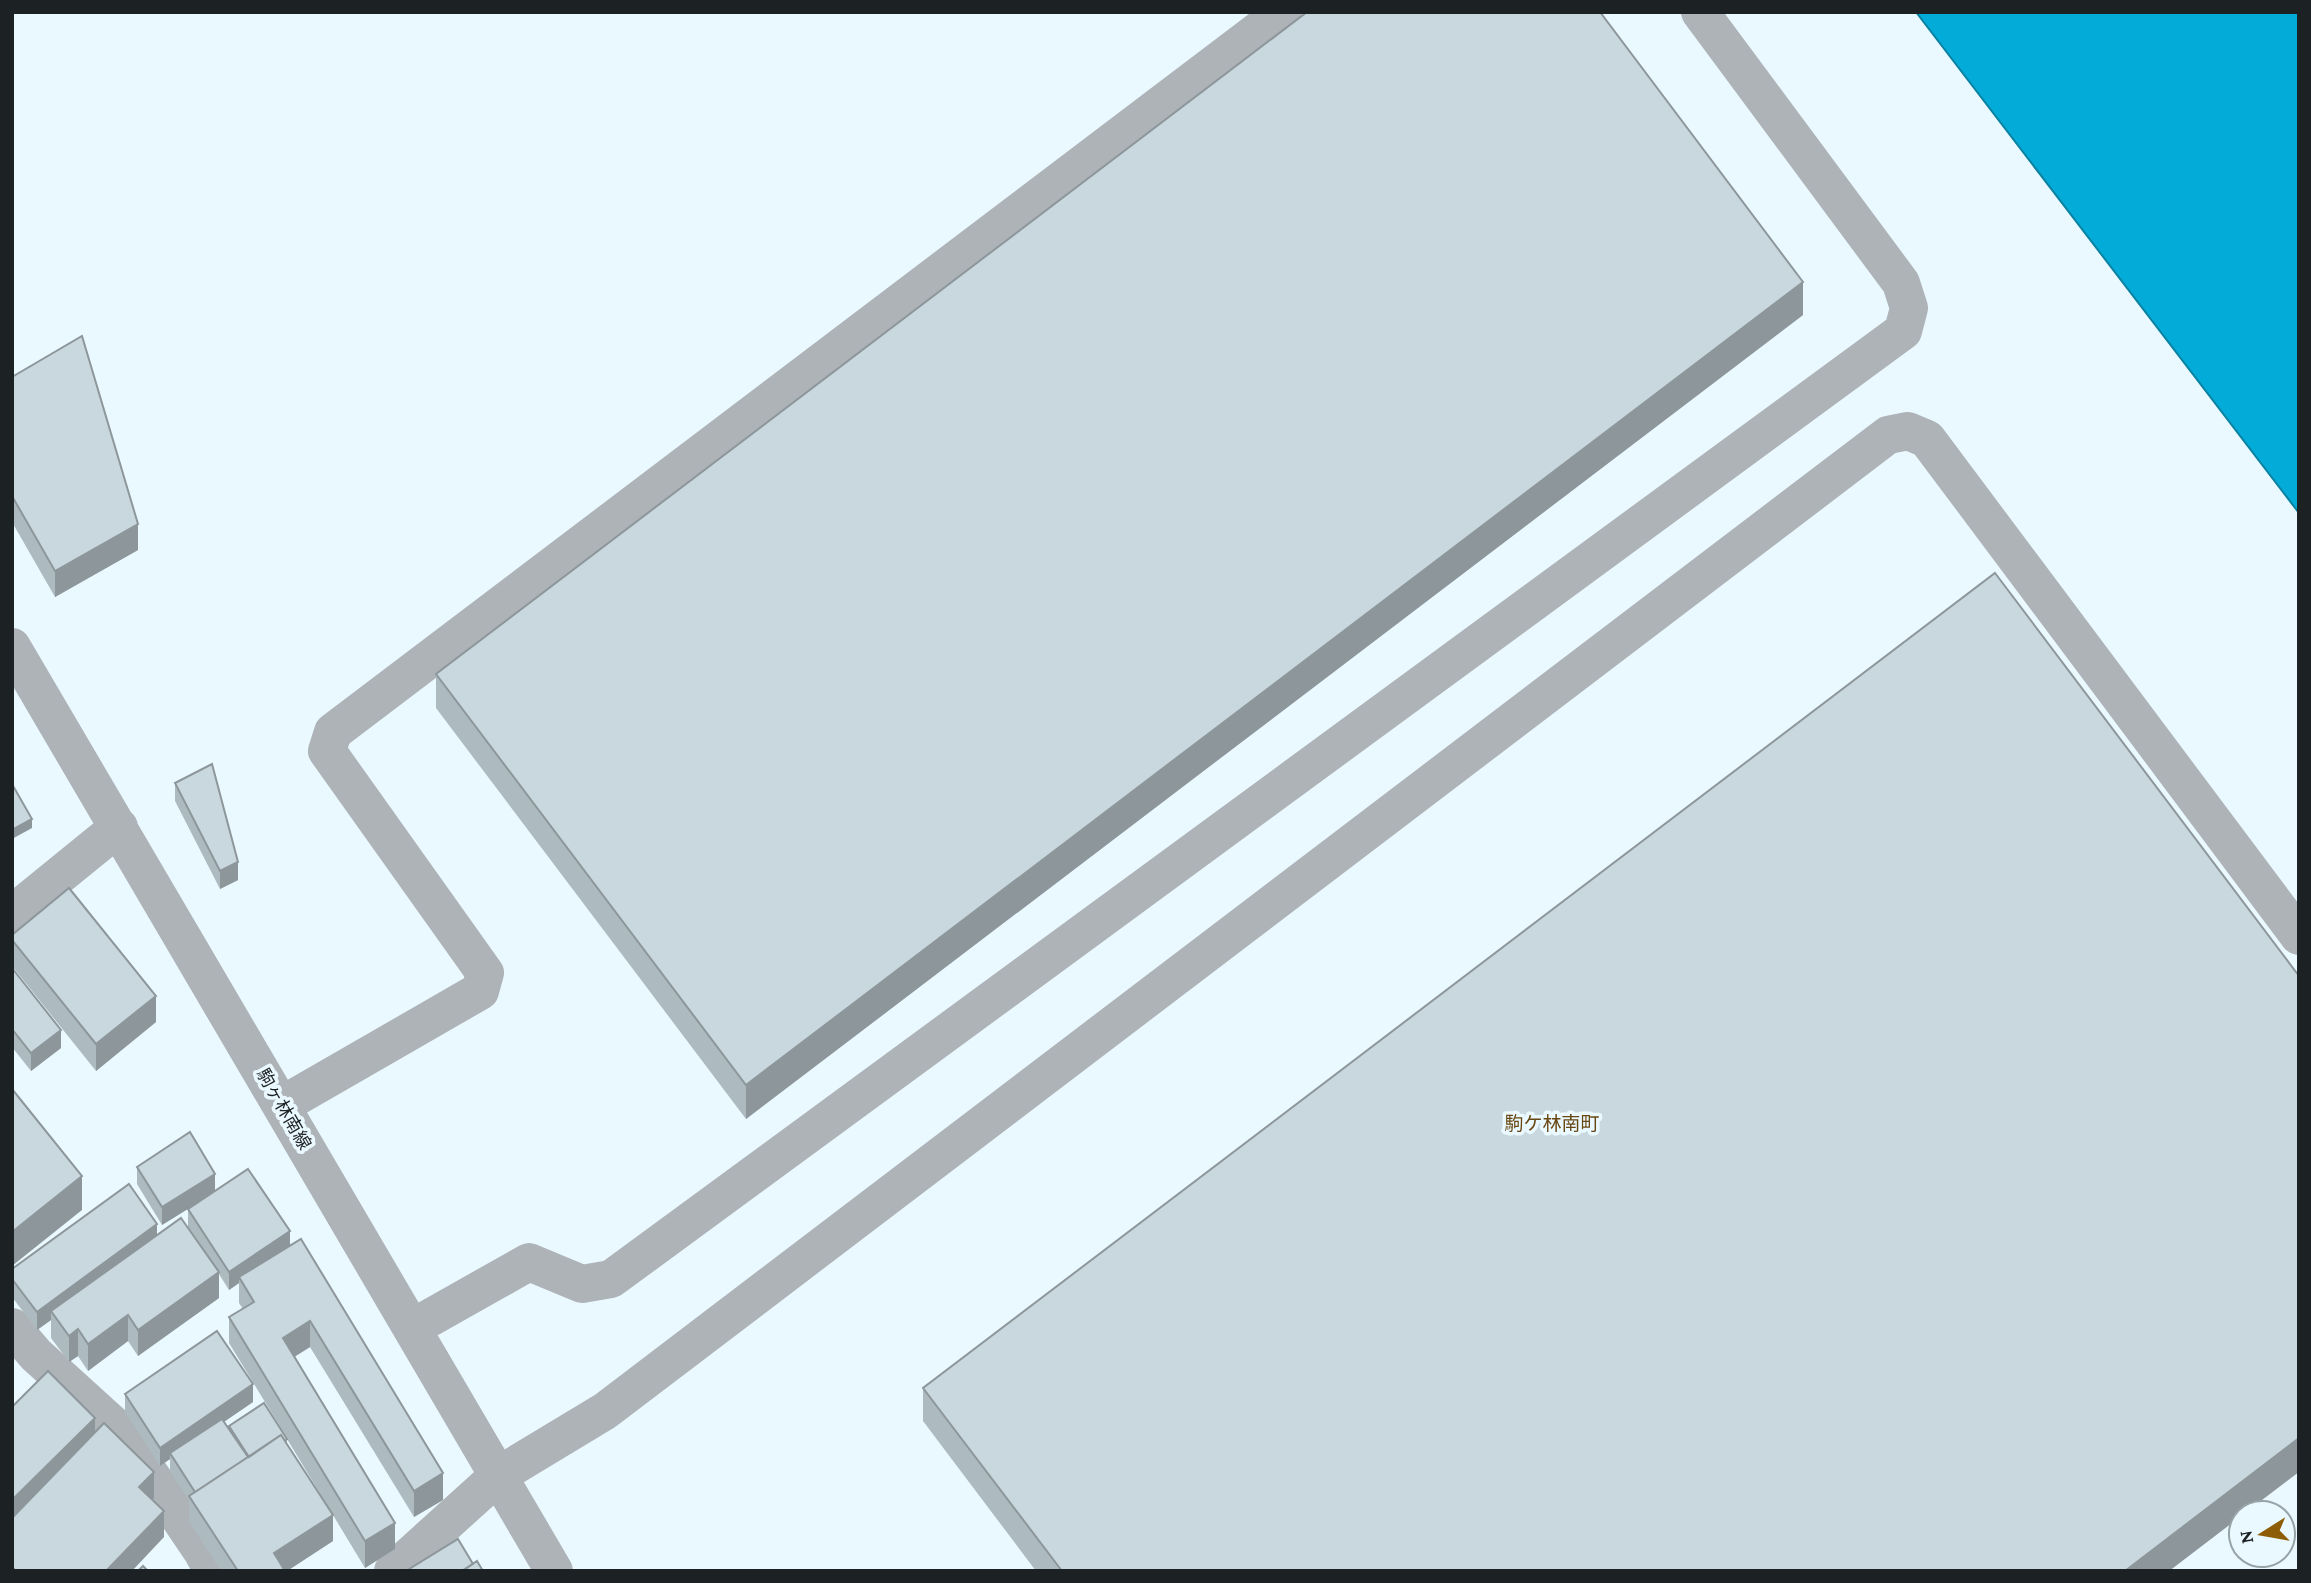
<svg xmlns="http://www.w3.org/2000/svg" width="2311" height="1583" font-family="'Crimson Pro','Noto Sans JP',serif">
<rect width="100%" height="100%" fill="#eaf9ff"/>
<path fill="#03acd8" stroke="#0a82a2" stroke-width="2" d="M1916,12h383v501z"/>
<g fill="none" stroke-linecap="round" stroke-linejoin="round">
<path stroke="#adb3b6" stroke-width="38" d="M12,647l542,924
M12,914l107,-87
M282,1105l198,-114 5,-18 -158,-222 6,-19 950,-720
M12,1327l24,28 86,78 80,118 11,20
M412,1328l117,-66 53,22 29,-5 1292,-948 6,-23 -8,-25 -201,-271
M393,1571l106,-96 106,-64 1283,-976 20,-4 19,8 372,497"/>
</g>
<path fill="#adbabf" d="M1803,315l-1057,804 -310,-411v-34z
M12,377l126,173 -83,47 -43,-75z
M175,783l63,97 -18,9 -45,-88z
M12,935l144,87 -60,49 -84,-105z
M12,968l49,80 -30,23 -19,-24z
M137,1167l78,23 75,56 153,254 -29,17 -104,-170 -16,10 101,192 -30,19 -78,-129v6l46,96 -46,30h-66l-32,-49v-21l-19,-30v-12l-10,7 -35,-54v-18l128,8 -29,20 5,7v-3l58,12 -58,-95v-26l14,-8 -4,-6v-20l-10,7 -10,-16v24l-81,58 -10,-15 -40,30 -10,-15 -9,6 -18,-24v-18l-14,10 -25,-33v-28l176,-42v-18l-26,16 -25,-41z
M923,1388l1318,125v3l-72,55h-1133l-113,-150z"/>
<path fill="#8d979b" d="M1803,282v33l-1057,804v-34z
M138,524v26l-83,47v-26z
M32,819v9l-20,11v-9z
M238,862v18l-18,9v-18z
M156,996v26l-60,49v-27z
M61,1030v18l-30,23v-18z
M215,1174v18l-53,33v-18z
M82,1176v34l-70,56v-34z
M157,1224v18l-106,69v9l-14,10v-18z
M290,1231v18l-51,28v6l-10,7v-18z
M219,1272v26l-81,58v-26z
M128,1315v26l-40,30v-27z
M310,1321v26l-27,17v-26z
M78,1329v27l-9,6v-26z
M253,1384v18l-81,55 -2,-4v6l-10,7v-18z
M95,1418v26l-83,83v-27z
M2299,1438v34l-54,41h-4v3l-72,55h-44z
M154,1472v26l-15,16v-27z
M443,1473v27l-29,17v-26z
M164,1511v26l-32,34h-26z
M333,1515v26l-46,30h-13v-18z
M395,1523v26l-30,19v-27z"/>
<path fill="#c9d8de" stroke="#8d979b" stroke-width="2" d="M1307,12h293l203,270 -1057,803 -310,-411z
M82,336l56,188 -83,47 -43,-75v-119z
M1995,573l304,403v462l-174,133h-1063l-139,-183z
M212,764l26,98 -18,9 -45,-88z
M12,784l20,35 -20,11z
M69,888l87,108 -60,48 -84,-104v-5z
M12,968l49,62 -30,23 -19,-24z
M12,1089l70,87 -70,56z
M190,1132l25,42 -53,33 -25,-40z
M248,1169l42,62 -61,41 -41,-63z
M129,1184l28,40 -120,88 -25,-33v-10z
M181,1218l38,54 -81,58 -10,-15 -40,29 -10,-15 -9,7 -18,-25z
M301,1239l142,234 -29,18 -104,-170 -27,17 112,185 -30,18 -136,-224 25,-15 -15,-25z
M217,1331l36,53 -93,64 -35,-54z
M48,1371l47,47 -83,82v-93z
M264,1403l23,36 -2,2 -4,-6 -32,22 -20,-31z
M222,1419l26,38 -53,35 -25,-39z
M104,1423l50,49 -15,15 25,24 -58,60h-90l-4,-4v-49z
M281,1435l52,80 -59,38 11,18h-47l-49,-75z
M458,1539l15,25 -11,7h-56z
M477,1561l6,10h-21z
M143,1566l5,5h-10z"/>
<g text-anchor="middle" dominant-baseline="central" stroke-width="7" stroke-linejoin="round" paint-order="stroke">
<g font-size="18" fill="#1c2124" stroke="#eaf9ff">
<text transform="translate(284 1109) rotate(60)">駒ヶ林南線</text>
</g>
<g font-size="19" fill="#684712" stroke="#eaf9ff">
<text x="1552" y="1123">駒ケ林南町</text>
</g>
</g>
<rect width="2311" height="1583" fill="none" stroke="#1c2124" stroke-width="28"/>
<g transform="translate(2262 1534) rotate(259)"><circle r="33" fill="#eaf9ff" stroke="#98a3a7" stroke-width="2"/>
<path d="M0-5L12 26L0 18L-12 26Z" fill="#8d5e07"/>
<text y="-10" font-size="19" font-weight="bold" text-anchor="middle" fill="#1c2124">N</text>
</g>
</svg>
